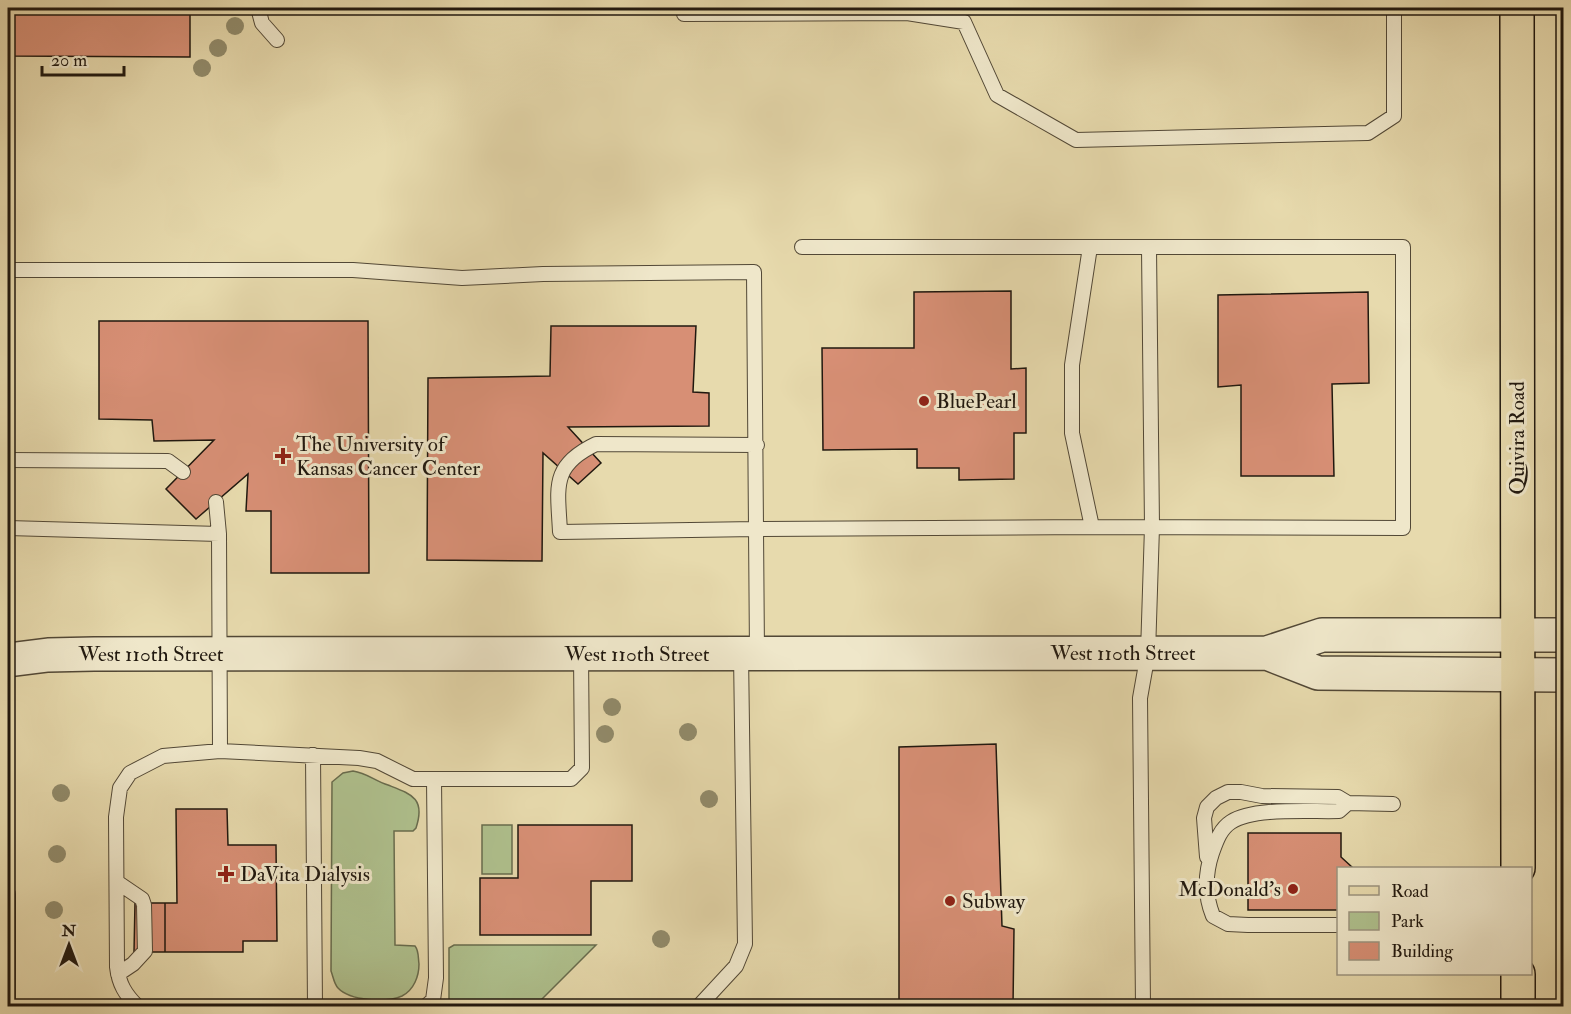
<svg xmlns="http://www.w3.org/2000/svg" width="1571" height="1014" font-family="'IM FELL Double Pica',serif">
<rect width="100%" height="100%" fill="#e7daad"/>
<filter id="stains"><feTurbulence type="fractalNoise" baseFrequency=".00333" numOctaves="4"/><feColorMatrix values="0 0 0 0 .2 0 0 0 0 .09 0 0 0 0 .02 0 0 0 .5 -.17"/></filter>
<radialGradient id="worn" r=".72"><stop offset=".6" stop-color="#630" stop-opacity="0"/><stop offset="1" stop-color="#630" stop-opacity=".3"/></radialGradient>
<path fill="#afc18e" stroke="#686c4e" stroke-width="1.5" d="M353,771c14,2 22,10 35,14 23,9 38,13 28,43l-3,3h-19l1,114 20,1c4,5 3,11 4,18 0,12 -5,26 -17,32 -15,7 -52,5 -64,-8 -4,-4 -5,-12 -7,-17l1,-189 11,-9z
M482,825h30v49h-30z
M454,945h142l-61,61h-86v-58z"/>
<path fill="#d78f75" stroke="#20180f" stroke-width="1.5" d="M8,8h182v49l-182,-1z
M1011,291v78l15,-1v65h-12v46l-55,1v-12h-42v-19l-94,1 -1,-102h92v-56z
M1368,292l1,91 -37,1 2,92h-93v-91l-23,2v-92z
M99,321h269l1,252h-98v-62h-25l2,-37 -52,45 -30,-30 48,-49 -60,1 -2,-21 -53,-1z
M551,326h145l-3,66 16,1v33l-141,1 33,36 -23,21 -35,-31 -1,108 -115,-1 1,-182 122,-2z
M996,744l6,182 12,3 -1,77h-114v-259z
M176,809h51l1,36h48l1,96h-34v11h-78v-49h12z
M518,825h114v56h-41v54h-111v-57h38z
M1248,833h93v24l12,11h-15v42h-90z
M135,903h30v49h-31z"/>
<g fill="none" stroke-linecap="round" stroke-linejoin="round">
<defs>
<path id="service" d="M258,8l4,15 15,17
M684,8v6l223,-1 57,9 33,73 79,45 292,-7 26,-17v-108
M1090,247h313v281l-311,-1
M8,270h345l109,8 81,-4 211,-2 2,257 336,-2 -20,-94v-68l18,-118h-288
M8,460l160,1 15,11
M216,502l3,32
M8,528l211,6 1,217 139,7 18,3 36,18h158l11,-11 -1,-114
M757,654l-1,-125 -196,3c-2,-44 -10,-66 36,-88l161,1
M313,755l2,251
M1207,857l-3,-39 3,-11 9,-9 12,-6h13l21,4 76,1 10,6
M117,882l25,17 2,6 1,46 -12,13 -15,10
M8,894v112
M1338,925h-90l-20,-1 -15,-8c-8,-20 -8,-42 -1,-63 4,-11 8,-24 19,-31 23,-15 80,-10 108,-11l9,-8 45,1
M137,1006c-12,-12 -18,-22 -20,-39l-1,-150 4,-29 10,-15 33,-17 57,-5
M426,1006l7,-6 3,-22 -2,-199
M699,1006l37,-40 9,-22 -4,-290
M1143,1006l-3,-308 8,-45 4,-126 -3,-279"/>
<path id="tertiary" d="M1267,653l51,20 246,2
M8,660l40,-5 46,-1 1173,-1 55,-18h242"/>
<path id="primary" d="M1517,8l1,860
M1518,974v32"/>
</defs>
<use href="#service" stroke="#524836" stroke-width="16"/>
<use href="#tertiary" stroke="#524836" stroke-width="36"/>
<use href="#primary" stroke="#20180f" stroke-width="36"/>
<use href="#service" stroke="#efe7ca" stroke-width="14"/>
<use href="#tertiary" stroke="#efe7ca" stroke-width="33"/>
<use href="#primary" stroke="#e7daad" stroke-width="33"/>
</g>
<g fill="#918b6b">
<circle cx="235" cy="26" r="9"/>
<circle cx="218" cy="48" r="9"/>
<circle cx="202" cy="68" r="9"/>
<circle cx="612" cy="707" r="9"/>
<circle cx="688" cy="732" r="9"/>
<circle cx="605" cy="734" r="9"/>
<circle cx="61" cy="793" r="9"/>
<circle cx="709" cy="799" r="9"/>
<circle cx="57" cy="854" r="9"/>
<circle cx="54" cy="910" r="9"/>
<circle cx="661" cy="939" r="9"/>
</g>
<g fill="#8f2418" stroke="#efe7ca" stroke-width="2">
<circle cx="924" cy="401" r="6"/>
<path d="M280 447h6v6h6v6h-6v6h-6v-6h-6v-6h6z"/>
<path d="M223 865h6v6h6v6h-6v6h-6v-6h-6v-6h6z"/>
<circle cx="1293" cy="889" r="6"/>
<circle cx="950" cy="901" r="6"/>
</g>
<g text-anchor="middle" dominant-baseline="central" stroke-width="6" stroke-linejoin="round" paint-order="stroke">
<g font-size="21" fill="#20180f" stroke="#efe7ca" text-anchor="start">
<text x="936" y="401">BluePearl</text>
<text x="296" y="444">The University of<tspan x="296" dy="24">Kansas Cancer Center</tspan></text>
<text x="240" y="874">DaVita Dialysis</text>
<text x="1281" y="889" text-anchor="end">McDonald's</text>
<text x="962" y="901">Subway</text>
</g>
<g font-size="21" fill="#20180f" stroke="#efe7ca">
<text transform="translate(1517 438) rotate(-90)">Quivira Road</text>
<text x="1123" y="653">West 110th Street</text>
<text x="151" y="654">West 110th Street</text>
<text x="637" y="654">West 110th Street</text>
</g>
</g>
<rect width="1571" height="1014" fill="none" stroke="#e7daad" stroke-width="30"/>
<rect x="9" y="9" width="1553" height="996" fill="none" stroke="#20180f" stroke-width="3"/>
<rect x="15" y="15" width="1541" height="984" fill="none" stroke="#20180f" stroke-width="1.5"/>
<rect x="1337" y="867" width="195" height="108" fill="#efe7ca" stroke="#9c947f" stroke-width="1.5"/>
<rect x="1349" y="886" width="30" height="9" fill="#e7daad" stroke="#9c947f" stroke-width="1.5"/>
<text x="1391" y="897" font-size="18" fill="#20180f">Road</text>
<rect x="1349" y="912" width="30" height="18" fill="#afc18e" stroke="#9c947f" stroke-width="1.5"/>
<text x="1391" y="927" font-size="18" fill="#20180f">Park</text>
<rect x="1349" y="942" width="30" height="18" fill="#d78f75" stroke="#9c947f" stroke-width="1.5"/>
<text x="1391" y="957" font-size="18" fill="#20180f">Building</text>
<g transform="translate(69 945)" stroke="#efe7ca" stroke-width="4.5" paint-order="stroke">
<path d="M0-4.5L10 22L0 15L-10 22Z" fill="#20180f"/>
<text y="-9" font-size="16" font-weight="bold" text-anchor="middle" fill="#20180f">N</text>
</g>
<path d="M42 66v9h82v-9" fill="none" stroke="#20180f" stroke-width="3"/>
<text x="51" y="66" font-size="18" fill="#20180f" stroke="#efe7ca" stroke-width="4.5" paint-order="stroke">20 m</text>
<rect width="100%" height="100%" filter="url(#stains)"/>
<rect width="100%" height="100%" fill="url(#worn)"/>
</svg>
